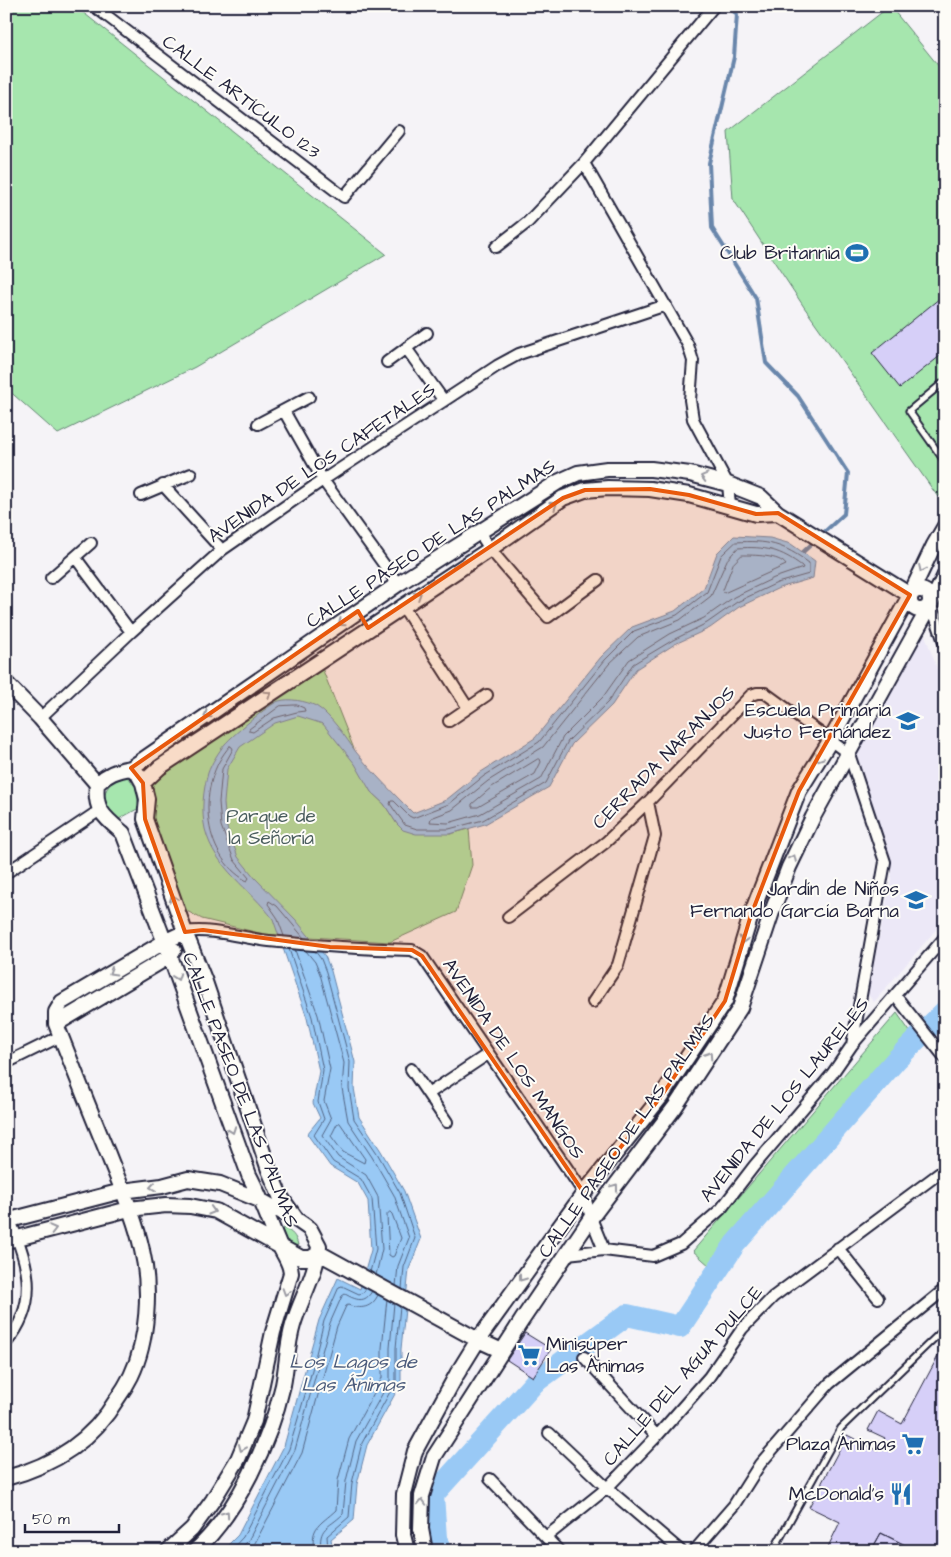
<svg xmlns="http://www.w3.org/2000/svg" width="951" height="1557" font-family="'Architects Daughter',sans-serif">
<rect width="100%" height="100%" fill="#f5f3f7"/>
<filter id="ink" filterUnits="userSpaceOnUse"><feTurbulence type="fractalNoise" baseFrequency=".02" numOctaves="2"/><feDisplacementMap in="SourceGraphic" scale="10" xChannelSelector="R" yChannelSelector="G"/><feConvolveMatrix kernelMatrix="1 2 1 2 8 2 1 2 1" color-interpolation-filters="sRGB"/></filter>
<g filter="url(#ink)">
<path fill="#ece8f7" d="M922,627l23,63v229l-71,83 -7,-8 24,-114v-19l-35,-109z"/>
<path fill="#a6e6ae" stroke="#648474" d="M6,6h69l311,248 -191,113 -137,67 -52,-46z
M890,6l55,68v417l-7,6 -134,-190 -71,-108 -5,-67z
M320,663l51,129 13,12 13,20 53,10 19,-5 3,36 -16,47 -66,30 -127,-8 -61,-15 -19,-10c-16,-41 -30,-79 -34,-123l98,-73z
M120,776l9,2 7,10 3,20 -20,11c-22,-12 -18,-31 1,-43z
M897,1013l16,23 -202,231 -18,-16z
M284,1228c8,4 12,8 14,17l-6,1 -11,-5 -1,-11z"/>
<path fill="#99c9f5" stroke="#6986ab" d="M734,536l36,2 21,6 24,17 -2,17 -34,10 -40,19 -29,21 -35,16 -39,25 -24,36 -40,39 -23,43 -64,37 -35,10h-34l-13,-4 -6,-6 -13,-20 -13,-12 -16,-28 -32,-40 -25,-8 -23,7 -35,24 -13,22 -3,34 2,22 12,32 17,21 41,42 29,36 6,15 24,91 -1,26 5,29 22,34 23,40 17,48 -12,30 -8,80v34l-34,62 -10,39 -3,36 -23,19 2,12h-111l16,-16 46,-89 35,-126 19,-42 22,11 11,-39 -3,-49 -10,-18 -28,-17 -23,-32 13,-16 -7,-15 6,-32 -12,-53 -34,-99c-23,-31 -58,-50 -68,-90 -4,-18 -2,-38 3,-56 3,-9 11,-22 17,-29 8,-9 44,-40 54,-43 10,-3 27,0 37,5 15,9 30,32 40,46 17,21 37,41 57,61l33,-13 35,-28 54,-34 66,-81 31,-30 43,-16 29,-23 13,-35z"/>
<g fill="none" stroke-linecap="round" stroke-linejoin="round">
<path stroke="#526585" stroke-width="1" d="M736,542c31,-2 48,2 73,21v11l-32,9 -40,19 -30,21 -34,17 -40,24 -25,38 -40,39 -22,42 -63,37 -34,9h-32l-12,-4 -15,-21 1,-3h3l15,15 4,2 36,-14 35,-28 55,-34 66,-82 29,-29 43,-16 30,-23 14,-36z
M738,548c27,-2 43,2 64,18l1,2 -29,10 -40,19 -30,21 -34,16 -41,26 -26,37 -40,40 -22,42 -61,35 -32,9 -18,-1 1,-4 21,-8 36,-29 55,-34 66,-83 29,-27 42,-17 31,-24 16,-36z
M742,555c11,0 38,0 44,10l-62,28 -1,-3 10,-26z
M297,705l7,3 1,3 -8,1 -23,6 -21,14 -4,-1v-2l31,-23z
M230,746l2,1 1,2 -11,20 -3,33 2,24 13,34 15,18 -2,3c-46,-25 -51,-98 -17,-135z
M538,759h2l1,3 -6,12 -57,33h-6v-3l20,-17z
M284,936l-7,-19 -9,-13 1,-3 8,5 27,32
M289,949l23,68 11,53 -5,32 6,17 -10,16 19,27 28,17 11,20 4,50 -6,23
M295,950l23,65 12,54 -6,32 7,18 -9,16 16,22 28,18 12,22 4,52 -6,26
M306,951l9,11 5,12 24,89 -2,25 6,33 24,36 22,38 15,43 -11,28 -2,20
M315,951l6,8 5,13 24,90 -1,26 5,31 23,34 23,40 15,45 -11,29 -2,22
M340,1123l25,36 -1,4 -21,-11 -12,-16 6,-12z
M390,1212l2,2 9,24 -7,18 -2,1 -3,-2 -2,-40z
M230,1551l13,-14 46,-88 21,-71 14,-57 15,-34 3,-1 17,8 5,-2 2,-4
M238,1551l10,-10 47,-91 35,-127 12,-27 3,-2c11,6 20,10 27,-3
M249,1551l6,-8 47,-90 35,-127 9,-20 2,-1c13,5 24,3 30,-10
M314,1551c-4,-25 6,-26 22,-41l2,-30 11,-41 33,-61v-30l5,-49
M321,1551c-3,-25 7,-22 22,-37l3,-33 10,-40 34,-61v-32l4,-45
M328,1551l-1,-15 22,-19 3,-34 10,-40 34,-62v-33l4,-42"/>
<path stroke="#6986ab" stroke-width="4" d="M726,6l11,8 -3,43 -25,106 3,65 44,70 10,65 32,33 50,77 -4,41 -23,21
M803,552l13,-12"/>
<path stroke="#99c9f5" stroke-width="22" d="M441,1551l-5,-13 -3,-43 102,-113 92,-67 53,12 55,-83 161,-184 49,-49"/>
</g>
<path fill="#d6cff8" stroke="#22223b" d="M945,294v58l-45,36 -28,-35z
M525,1333l26,16 -18,28 -26,-17z
M945,1343v208h-28l-36,-18 -10,18h-45l14,-29 -31,-15 38,-72 31,16 7,-13 -17,-8 10,-19 24,13z
M881,1533l36,18h-46z"/>
<g fill="none" stroke-linecap="round" stroke-linejoin="round">
<defs>
<path id="lane" d="M945,381l-36,30 36,51
M773,1551l68,-123 104,-100"/>
<path id="street" d="M94,6l250,191 55,-66
M584,163l104,182 5,16 -3,39 3,19 35,65 2,22
M496,247l32,-25 56,-59 130,-157
M406,348l38,53
M387,362l40,-29
M284,411l39,69 75,104
M258,424l51,-27
M163,485l59,65
M141,495l50,-21
M479,532l11,17 58,68 50,-37
M75,557l56,75
M51,578l40,-35
M931,604l14,41
M402,605l66,103
M40,718l91,-86 91,-82 101,-70 174,-114 22,-12 147,-49
M449,721l38,-26
M6,873l94,-63
M508,917l98,-75 42,-40 103,-107 6,-2h8l84,61 36,108 -33,183
M185,932c29,-4 56,6 84,9 48,5 95,8 143,9l10,6 162,237 7,25 13,32
M895,995l50,63
M593,1002l25,-37 37,-129 -7,-34
M6,1063l55,-27
M411,1069l36,53
M428,1094l60,-40
M6,1211c20,47 37,88 0,132
M838,1248l40,50
M567,1254l37,-4 49,6 28,-12 40,-35 33,-43 78,-92 20,-29 93,-108
M584,1357l73,79
M549,1433l58,55 74,63
M490,1479l69,72
M546,1537l61,-49 50,-52 52,-59 33,-48 31,-32 172,-128
M694,1551l40,-46 26,-41 69,-80 116,-95"/>
<path id="secondary" d="M910 600a10 10 0 1 1 20 0a10 10 0 1 1-20 0Z
M6,683l34,35 57,66
M131,768l7,6 5,9 4,16 -2,20 40,113 19,47 65,191 11,26 17,24 13,9 9,17c-3,29 -18,52 -26,79 -6,20 -6,40 -10,60 -13,56 -45,127 -88,166
M143,783l17,-16 330,-218 73,-51 22,-8 23,-2 42,1 39,6 67,19 22,-1
M56,1024l114,-68 4,-6
M6,1221l116,-30 40,-5 26,-7 32,5 42,17 32,18
M6,1241l123,-32 37,-4 24,1 26,5 85,47h10l8,-5
M319,1253l159,87 24,11
M6,1478c46,-12 86,-37 111,-79 5,-7 10,-15 14,-23 17,-35 20,-88 11,-126 -7,-33 -22,-65 -34,-96 -18,-43 -35,-87 -52,-130v-12l6,-10 102,-60 21,-10
M168,1551l24,-22 21,-29 25,-41 16,-38 19,-89 18,-59c-1,-12 -8,-18 -12,-29 -10,-23 -18,-46 -30,-69l-79,-219 -47,-123c-19,-16 -29,-23 -26,-49 10,-10 20,-14 34,-16l267,-184 160,-102 20,-9 29,-4h44l39,5 38,10 33,13 17,16 132,82
M407,1551l-4,-16 1,-41 11,-43 42,-77 21,-34 106,-147 76,-95 65,-97 26,-86 48,-124 31,-50 80,-146 24,-50 11,-19
M425,1551l-4,-22 1,-33 12,-39 88,-137 69,-102 84,-111 65,-99 33,-99 16,-42 24,-50 118,-213 14,-29"/>
</defs>
<use href="#lane" stroke="#22223b" stroke-width="9"/>
<use href="#street" stroke="#22223b" stroke-width="14"/>
<use href="#secondary" stroke="#22223b" stroke-width="18"/>
<use href="#lane" stroke="#fdfcf7" stroke-width="5"/>
<use href="#street" stroke="#fdfcf7" stroke-width="10"/>
<use href="#secondary" stroke="#fdfcf7" stroke-width="14"/>
</g>
<defs><path id="oneway-chevron" d="M-2-3.5L2.5 0L-2 3.5" fill="none" stroke-width="1.6" stroke-linecap="round" stroke-linejoin="round" transform="scale(1.25)"/></defs>
<g stroke="#9a9aa2">
<use href="#oneway-chevron" transform="translate(704 477) rotate(-165)"/>
<use href="#oneway-chevron" transform="translate(554 505) rotate(-35)"/>
<use href="#oneway-chevron" transform="translate(922 569) rotate(115)"/>
<use href="#oneway-chevron" transform="translate(418 595) rotate(-33)"/>
<use href="#oneway-chevron" transform="translate(341 623) rotate(145)"/>
<use href="#oneway-chevron" transform="translate(268 694) rotate(-34)"/>
<use href="#oneway-chevron" transform="translate(207 715) rotate(145)"/>
<use href="#oneway-chevron" transform="translate(819 758) rotate(122)"/>
<use href="#oneway-chevron" transform="translate(793 858) rotate(-65)"/>
<use href="#oneway-chevron" transform="translate(173 898) rotate(-110)"/>
<use href="#oneway-chevron" transform="translate(743 940) rotate(107)"/>
<use href="#oneway-chevron" transform="translate(112 972) rotate(150)"/>
<use href="#oneway-chevron" transform="translate(177 977) rotate(70)"/>
<use href="#oneway-chevron" transform="translate(709 1055) rotate(-57)"/>
<use href="#oneway-chevron" transform="translate(232 1130) rotate(70)"/>
<use href="#oneway-chevron" transform="translate(153 1187) rotate(172)"/>
<use href="#oneway-chevron" transform="translate(615 1187) rotate(-53)"/>
<use href="#oneway-chevron" transform="translate(212 1211) rotate(17)"/>
<use href="#oneway-chevron" transform="translate(53 1229) rotate(-14)"/>
<use href="#oneway-chevron" transform="translate(522 1278) rotate(126)"/>
<use href="#oneway-chevron" transform="translate(286 1292) rotate(108)"/>
<use href="#oneway-chevron" transform="translate(242 1448) rotate(113)"/>
<use href="#oneway-chevron" transform="translate(422 1502) rotate(-87)"/>
<use href="#oneway-chevron" transform="translate(226 1514) rotate(-55)"/>
</g>
</g>
<path fill="#e8590c" fill-opacity="0.2" stroke="#e8590c" stroke-width="4" stroke-linejoin="round" d="M650,489l39,6 67,19 22,-1 132,82 -111,196 -48,124 -26,86 -65,97 -76,95 -162,-237 -10,-6 -82,-3 -127,-17 -18,2 -40,-113 -2,-36 -12,-15 227,-157 10,17 195,-130 22,-8z"/>
<defs>
<symbol id="stadium-bare" viewBox="-9 -9 18 18"><path d="M0-5a6.5 5 0 1 0 0 10a6.5 5 0 1 0 0-10ZM-3.5-1.8h7v3.6h-7Z" fill="#1f6fb2" stroke="#fdfcf7" stroke-width="2.5" paint-order="stroke"/></symbol>
<symbol id="school-bare" viewBox="-9 -9 18 18"><path d="M0-5L7-2L0 1L-7-2ZM-4 1L0 2.5L4 1V4Q0 6-4 4Z" fill="#1f6fb2" stroke="#fdfcf7" stroke-width="2.5" paint-order="stroke"/></symbol>
<symbol id="supermarket-bare" viewBox="-9 -9 18 18"><path d="M-6-5.5h2.5l.6 2H6L4.5 2H-2.5L-4.4-4H-6ZM-1.5 3.2a1.3 1.3 0 1 0 .1 0ZM3 3.2a1.3 1.3 0 1 0 .1 0Z" fill="#1f6fb2" stroke="#fdfcf7" stroke-width="2.5" paint-order="stroke"/></symbol>
<symbol id="restaurant-bare" viewBox="-9 -9 18 18"><path d="M-5-6h1v4h1v-4h1v4h1v-4h1v5L-1.5 .5V6h-2V.5L-5-1ZM5-6V6H3V1.5H1.5Q1.5-4 5-6Z" fill="#1f6fb2" stroke="#fdfcf7" stroke-width="2.5" paint-order="stroke"/></symbol>
</defs>
<g fill-rule="evenodd">
<use href="#stadium-bare" x="841" y="237" width="32" height="32"/>
<use href="#school-bare" x="892" y="705" width="32" height="32"/>
<use href="#school-bare" x="900" y="884" width="32" height="32"/>
<use href="#supermarket-bare" x="513" y="1339" width="32" height="32"/>
<use href="#supermarket-bare" x="897" y="1428" width="32" height="32"/>
<use href="#restaurant-bare" x="885" y="1478" width="32" height="32"/>
</g>
<g text-anchor="middle" dominant-baseline="central" stroke-width="4" stroke-linejoin="round" paint-order="stroke">
<g font-size="19" fill="#22223b" stroke="#fdfcf7">
<text transform="translate(241 97) rotate(37)">CALLE ARTÍCULO 123</text>
<text transform="translate(322 463) rotate(-34)">AVENIDA DE LOS CAFETALES</text>
<text transform="translate(431 544) rotate(-33)">CALLE PASEO DE LAS PALMAS</text>
<text transform="translate(664 758) rotate(-45)">CERRADA NARANJOS</text>
<text transform="translate(513 1059) rotate(56)">AVENIDA DE LOS MANGOS</text>
<text transform="translate(240 1090) rotate(69)">CALLE PASEO DE LAS PALMAS</text>
<text transform="translate(785 1100) rotate(-51)">AVENIDA DE LOS LAURELES</text>
<text transform="translate(627 1136) rotate(-55)">CALLE PASEO DE LAS PALMAS</text>
<text transform="translate(683 1376) rotate(-49)">CALLE DEL AGUA DULCE</text>
</g>
<g font-size="19" fill="#22223b" stroke="#fdfcf7" text-anchor="end">
<text x="840" y="253">Club Britannia</text>
<text x="891" y="710">Escuela Primaria<tspan x="891" dy="22">Justo Fernández</tspan></text>
<text x="899" y="889">Jardín de Niños<tspan x="899" dy="22">Fernando García Barna</tspan></text>
<text x="546" y="1344" text-anchor="start">Minisúper<tspan x="546" dy="22">Las Ánimas</tspan></text>
<text x="896" y="1444">Plaza Ánimas</text>
<text x="884" y="1494">McDonald's</text>
</g>
<g font-size="19" fill="#4a5d5e" stroke="#fdfcf7">
<text x="271" y="816">Parque de<tspan x="271" dy="22">la Señoría</tspan></text>
</g>
<g font-size="20" font-style="italic" fill="#4c5c7c" stroke="#fdfcf7">
<text x="353" y="1362">Los Lagos de<tspan x="353" dy="23">Las Ánimas</tspan></text>
</g>
</g>
<rect width="951" height="1557" fill="none" stroke="#fdfcf7" stroke-width="25"/>
<rect x="12" y="12" width="926" height="1532" fill="none" stroke="#22223b" stroke-width="2" filter="url(#ink)"/>
<path d="M25 1524v8h94v-8" fill="none" stroke="#22223b" stroke-width="2.5"/>
<text x="32" y="1524" font-size="15" fill="#22223b" stroke="#fdfcf7" stroke-width="4" paint-order="stroke">50 m</text>
</svg>
